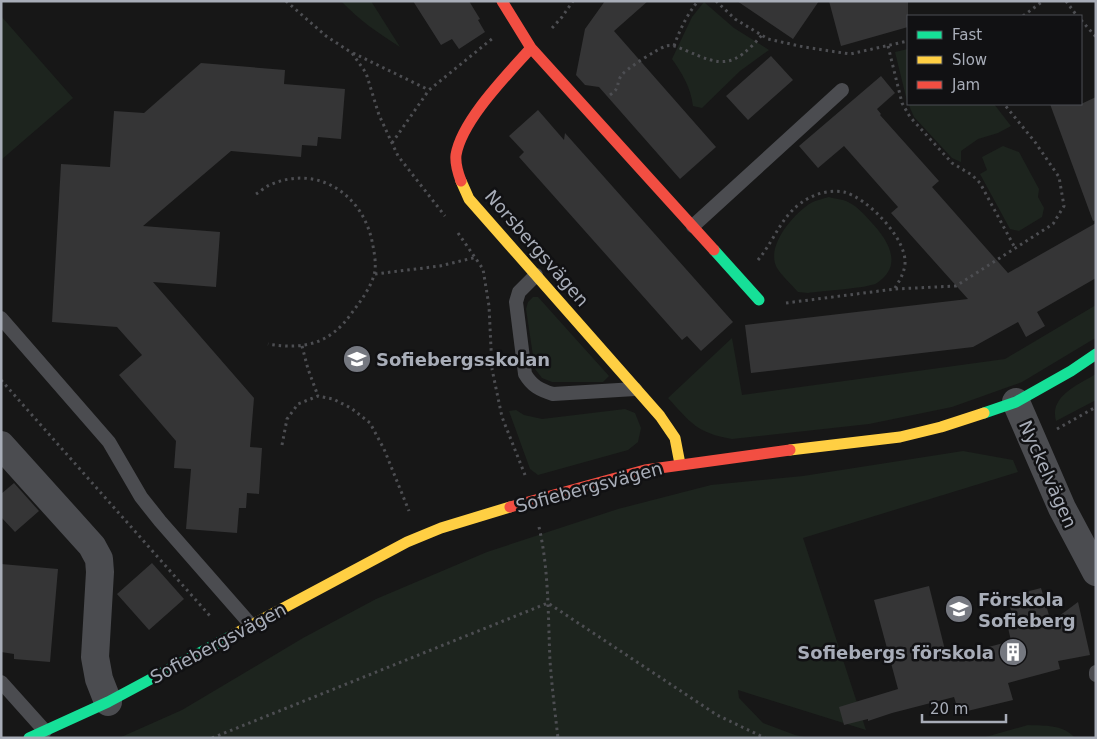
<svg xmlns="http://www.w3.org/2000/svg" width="1097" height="739" font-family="'DejaVu Sans',sans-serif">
<rect width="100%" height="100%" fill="#171717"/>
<path fill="#1d241e" d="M341,1h30l29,46c-22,-14 -41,-27 -59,-46z
M704,2l30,26 35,22 -29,21 -38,37 -9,-2c-2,-18 -11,-33 -21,-47l20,-42z
M1,16l72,82 -72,62z
M908,49v55h86l17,22 -13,7 -20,6 -17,12v11l-9,-4 -38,-41 -7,-16 -12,-49z
M1003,146l16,6 20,37 -1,8 6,11 -2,9 -23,14 -9,-2 -30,-55 7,-4 -5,-13z
M829,197c6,2 14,2 19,5 10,5 16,12 23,20 17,18 33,43 6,61 -7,5 -57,8 -69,10l-10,-1c-7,-8 -16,-16 -21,-24 -12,-21 16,-54 34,-65 5,-3 12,-4 18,-6z
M533,297h5l71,79 -6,6h-51l-10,-4 -7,-9 -9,-60 2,-7z
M1096,305v33l-4,2 -70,42 -70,25 -83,17 -137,15c-35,-6 -41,-16 -64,-41l64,-60 10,57 263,-36z
M1096,374v26l-40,21c-7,-25 22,-36 40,-47z
M625,409l10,4 6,15 -3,14 -10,8 -90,25 -8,-6 -21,-58 7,-1 8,5 18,4z
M963,451l50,9 5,12 -215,66 63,192 -128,-40 1,8 24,25 32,12 14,3h-690l63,-28 121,-72 73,-39 111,-47 131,-43 93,-24 92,-9z
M1028,725c17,1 35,-1 47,13h-93z"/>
<path fill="#353536" d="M413,1h56l11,18 -2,1 7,12 -26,17 -7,-10 -11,6z
M605,1h43l-34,30 102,116 -36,32 -81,-92 -14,-2 -9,-10 9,-46z
M737,1h82l-26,38z
M829,1h79v26l-67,19z
M771,56l22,24 -45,40 -22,-24z
M201,63l84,7 -1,14 61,5 -4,50 -23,-2 -1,9 -15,-1 -1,12 -70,-6 -88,75 77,6 -4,55 -63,-5 101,116 -4,49 12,1 -3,46 -12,-1 -1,15h-7l-2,25 -51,-4 5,-60 -17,-1 2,-27 -57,-66 23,-20 -25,-28 -65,-5 9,-158 49,3 4,-56 30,2z
M881,76l14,17 -18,16 4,5 -1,1 59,66 -7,6 76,86 88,-50v55l-59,34 8,14 -19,11 -8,-15 -45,25 -222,26 -6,-48 223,-26 -77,-86 7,-6 -54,-61 -26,22 -19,-22z
M1096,97v123l-3,1 -43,-117h31z
M538,110l26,30 1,-7 168,189 -32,29 -14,-15 -5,4 -163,-183 5,-5 -15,-16z
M14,483l25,28 -24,21 -14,-15v-23z
M152,563l32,36 -35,31 -32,-36z
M1,564l57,5 -8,93 -36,-3v-5l-13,-2z
M929,586l18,72 64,-17 -4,-18 7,-2 -7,-24 34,-9 10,34 27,-20 12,53 -32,6 2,8 -52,14 5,17 -54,13 -5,-16 -62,16 -24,8v-2l-24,6 -5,-18 59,-18 -24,-89z"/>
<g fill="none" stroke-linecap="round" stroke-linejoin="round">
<path stroke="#4d4e52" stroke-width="3" stroke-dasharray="2.5 4" stroke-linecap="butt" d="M286,1l40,35 26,17 14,20 13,42 19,41 47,60
M716,1l19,18 33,20 36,8 46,7 58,-13
M1066,1l11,15
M1023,16l20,-15
M1081,20l15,17
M552,28l10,-11 11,-16
M674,46c6,-17 13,-31 24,-45
M888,46l14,57 8,14 42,46 20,12 8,8 35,65
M353,53l76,37
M610,95c12,-9 5,-10 11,-19 3,-6 38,-28 45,-30 7,-2 13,2 19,4 38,17 48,18 77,-15
M392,143l37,-53 64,-52
M256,194c5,-3 10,-8 16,-10 46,-19 90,10 100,57 2,10 5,24 2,34 -4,14 -14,27 -23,39 -21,30 -48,36 -83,30
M458,233l25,36 6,37 3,63 10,48 23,58
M758,260c19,-23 24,-49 53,-63 10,-5 22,-7 33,-5 23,6 63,46 61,72 -1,9 -5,16 -10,24
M375,274l65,-8 37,-9
M786,303l109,-14 61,-3 97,-62 11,-18 -5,-29 -24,-35 -31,-38
M302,346l6,23 10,27
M1,380l209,236
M1057,429l39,-22
M282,445l5,-26 11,-15 20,-8 15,3 18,9 19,15 14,26 25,62
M539,527c10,43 9,90 11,134 2,26 5,52 8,77
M212,738l336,-135 169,112 48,23"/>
<path stroke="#4b4c50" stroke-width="14" d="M693,226l149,-136
M536,275l-17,17 -3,10 9,72c7,12 15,16 28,20l82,-5
M1,318l108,124 32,55 19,24 91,104
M1096,672v3
M1,682l44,49"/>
<path stroke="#4b4c50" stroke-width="28" d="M1016,402l46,106 34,64
M1,445l91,101 7,13 1,13 -5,85 4,22 9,23"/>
<path stroke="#16e098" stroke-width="11" d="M714,250l45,50
M984,413l32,-11 55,-31 25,-17
M29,738l79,-36 123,-66"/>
<path stroke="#ffcf43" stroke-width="11" d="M461,181l8,18 191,217 15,22 5,26
M790,450l110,-13 41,-10 43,-14
M231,636l176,-94 34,-14 69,-21"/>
<path stroke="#f24e42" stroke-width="11" d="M502,1l29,47 183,202
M461,181c-3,-8 -6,-17 -5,-26 6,-35 52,-81 75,-107
M510,507l135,-37 145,-20"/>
</g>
<defs>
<symbol id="school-disc" viewBox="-11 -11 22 22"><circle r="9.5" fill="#757880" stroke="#111113"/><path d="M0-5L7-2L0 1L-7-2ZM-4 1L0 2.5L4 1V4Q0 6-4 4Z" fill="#fff"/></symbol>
<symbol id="building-disc" viewBox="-11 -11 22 22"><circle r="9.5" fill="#757880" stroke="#111113"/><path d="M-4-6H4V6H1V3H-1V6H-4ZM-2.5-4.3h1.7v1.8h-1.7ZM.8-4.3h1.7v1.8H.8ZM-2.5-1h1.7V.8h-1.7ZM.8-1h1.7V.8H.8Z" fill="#fff"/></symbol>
</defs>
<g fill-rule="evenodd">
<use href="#school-disc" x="341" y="343" width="32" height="32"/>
<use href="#school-disc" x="943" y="593" width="32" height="32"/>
<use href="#building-disc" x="997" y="636" width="32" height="32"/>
</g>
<g text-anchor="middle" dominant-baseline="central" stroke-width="5" stroke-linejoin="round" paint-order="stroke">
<g font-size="18" fill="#a8adb8" stroke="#111113">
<text transform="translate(537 248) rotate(49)">Norsbergsvägen</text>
<text transform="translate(1048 474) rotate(66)">Nyckelvägen</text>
<text transform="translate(589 487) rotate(-15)">Sofiebergsvägen</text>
<text transform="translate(218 643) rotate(-28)">Sofiebergsvägen</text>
</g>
<g font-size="18" font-weight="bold" fill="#a8adb8" stroke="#111113" text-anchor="start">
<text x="376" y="359">Sofiebergsskolan</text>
<text x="978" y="599">Förskola<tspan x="978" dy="21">Sofieberg</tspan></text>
<text x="994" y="652" text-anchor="end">Sofiebergs förskola</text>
</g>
</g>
<rect width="1097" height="739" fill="none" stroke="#a8adb8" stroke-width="5"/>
<rect x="907" y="15" width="175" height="90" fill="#111113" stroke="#4d4f55"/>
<rect x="917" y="31" width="25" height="8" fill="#16e098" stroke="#4d4f55"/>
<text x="952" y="40" font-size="15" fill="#a8adb8">Fast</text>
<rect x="917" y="56" width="25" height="8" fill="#ffcf43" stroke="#4d4f55"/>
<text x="952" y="65" font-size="15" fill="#a8adb8">Slow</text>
<rect x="917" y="81" width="25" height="8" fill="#f24e42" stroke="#4d4f55"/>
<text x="952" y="90" font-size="15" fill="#a8adb8">Jam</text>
<path d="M922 714v8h84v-8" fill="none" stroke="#a8adb8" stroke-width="2.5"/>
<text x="930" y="714" font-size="15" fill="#a8adb8" stroke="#111113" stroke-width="4" paint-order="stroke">20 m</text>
</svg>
